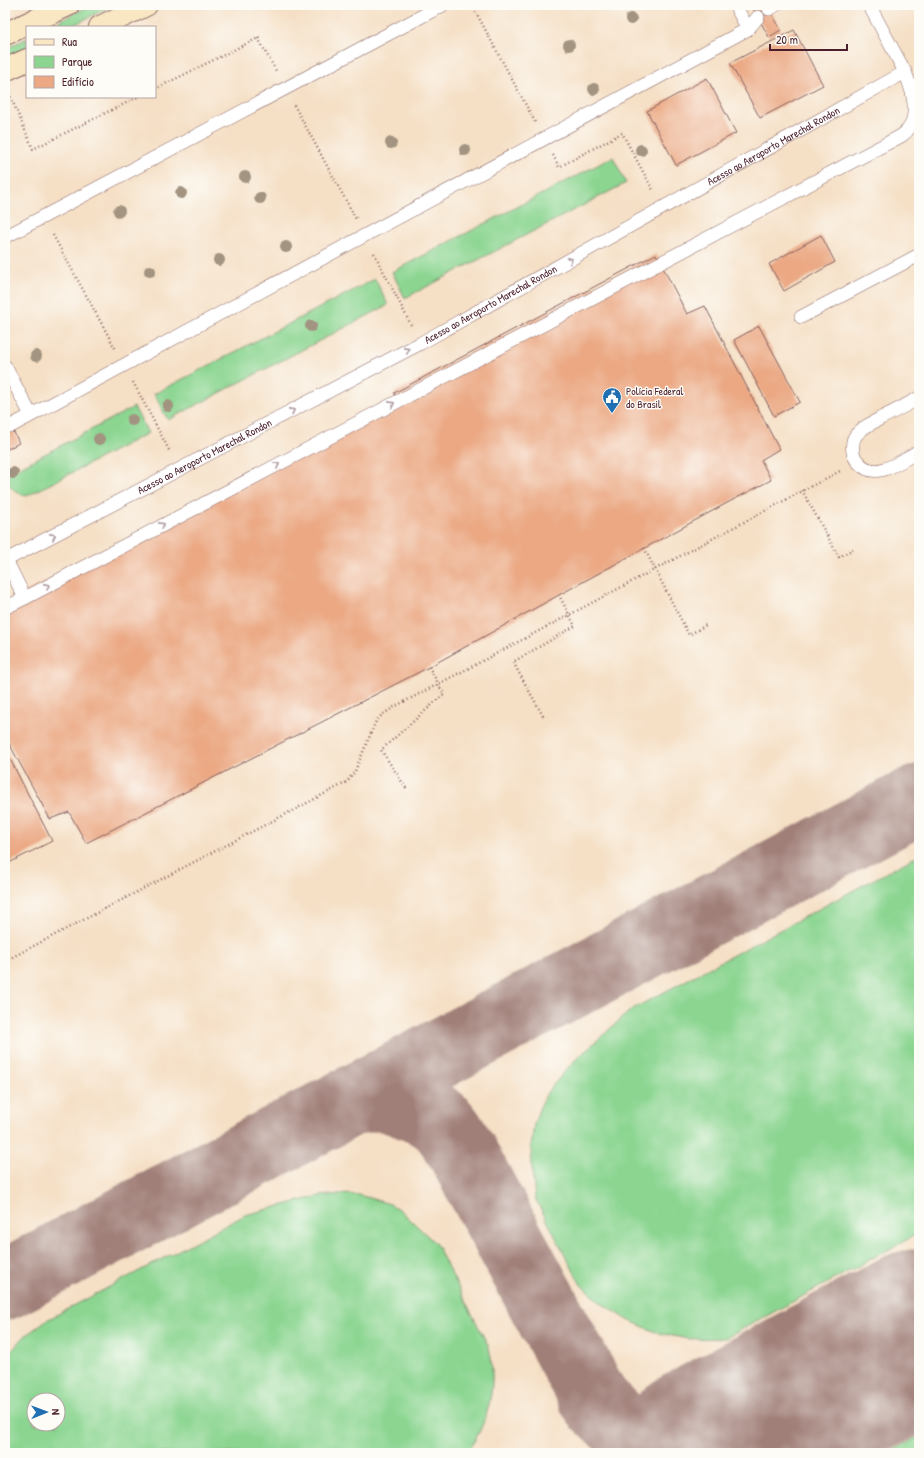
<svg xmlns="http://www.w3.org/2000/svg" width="924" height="1458" font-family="'Patrick Hand',sans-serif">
<rect width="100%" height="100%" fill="#fdfcf7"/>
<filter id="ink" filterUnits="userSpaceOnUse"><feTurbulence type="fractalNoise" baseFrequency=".025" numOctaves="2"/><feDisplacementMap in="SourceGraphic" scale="8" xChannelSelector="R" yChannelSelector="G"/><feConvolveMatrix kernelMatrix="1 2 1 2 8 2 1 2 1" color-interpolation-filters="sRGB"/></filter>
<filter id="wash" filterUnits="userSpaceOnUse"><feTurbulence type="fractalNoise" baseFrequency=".012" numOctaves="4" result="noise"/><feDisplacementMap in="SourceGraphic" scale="16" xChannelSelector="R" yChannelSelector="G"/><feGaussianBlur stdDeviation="0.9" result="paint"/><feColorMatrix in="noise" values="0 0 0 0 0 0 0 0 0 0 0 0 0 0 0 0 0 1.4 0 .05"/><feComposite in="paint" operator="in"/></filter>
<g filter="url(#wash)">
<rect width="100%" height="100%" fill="#f5dfc5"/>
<path fill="#8bd591" stroke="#6a7a5e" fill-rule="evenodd" d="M91,5h22l-43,22h-22z
M27,38v11l-18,9 -4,-9z
M613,157l13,26 -221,115 -13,-26z
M375,279l13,26 -220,115 -14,-26z
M134,407l14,26 -121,63 -11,-4 -11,-11v-6z
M919,855v378l-193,105 -38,1 -30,-6 -28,-12 -26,-16 -23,-20 -46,-87 -3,-27 -1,-23 3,-24 5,-15 9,-18 25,-29 58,-52z
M340,1194l19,1 31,9 10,6 36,34 53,103c8,37 1,75 -23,106h-461v-95l20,-22 20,-15 200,-106 74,-19zM34,1400h24v24h-24z
M919,1436v17h-31z"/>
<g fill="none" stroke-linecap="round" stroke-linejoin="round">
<path stroke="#a07f78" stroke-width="70" d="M351,1101c9,-2 18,-4 28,-5 12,0 49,16 60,24 10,8 16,21 23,32l134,250 26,25 32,16h67
M5,1285l914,-486"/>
<path stroke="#a07f78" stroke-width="174" d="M703,1453l216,-117"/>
</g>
<g id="blocks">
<path fill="#eba883" d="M751,5h16l14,25 -12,7z
M794,30l29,55 -63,33 -30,-55z
M707,78l29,55 -60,32 -29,-54z
M821,235l14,27 -51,29 -15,-27z
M656,254l31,60 18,-8 74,143 -18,11 10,20 -44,23 -168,92 -130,72 -343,176 -17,-31 -19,7 -45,-83v-134l395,-199 -6,-10z
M759,326l41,76 -26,14 -40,-76z
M5,413l14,30 -13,7 -1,-2z
M5,749l47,92 -47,24z"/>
</g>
</g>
<g filter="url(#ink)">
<use href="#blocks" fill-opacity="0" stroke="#866261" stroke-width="1"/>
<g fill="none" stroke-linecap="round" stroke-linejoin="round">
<defs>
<g id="lane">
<path d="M735,5l13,24"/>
<path d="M769,9l7,-4"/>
<path d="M5,237l438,-232"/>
<path d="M801,317l118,-62"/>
<path d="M5,366l26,49"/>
<path d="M919,398c-13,7 -25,14 -38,20 -8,5 -17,8 -23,15 -6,5 -6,12 -5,20 1,4 3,7 6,10 17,19 43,-3 60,-12"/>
<path d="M11,426l737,-397 10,-12"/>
<path d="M5,558l20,40 876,-462c22,-14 12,-45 4,-64"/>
<path id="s1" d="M6,560l415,-217 484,-271 -36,-67"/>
<path d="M5,608l20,-10"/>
</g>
<path id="secondary" d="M100,27l46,-22
M5,34l63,-29
M5,70l22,-10"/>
</defs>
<use href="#lane" stroke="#866261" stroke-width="14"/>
<use href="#secondary" stroke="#866261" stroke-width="24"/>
<path stroke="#866261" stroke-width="2.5" stroke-dasharray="1 3" stroke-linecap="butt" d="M472,5l63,117
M258,38l18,33
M155,89l107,-53
M9,93l24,56 105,-52
M294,105l62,114
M553,155l6,12 63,-34 31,57
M53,235l62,113
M374,253l37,72
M133,382l37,70
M802,490l37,67 14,-8
M5,961l342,-179 8,-11 21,-50 6,-6 12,-8 77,-40 369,-196"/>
<use href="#lane" stroke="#fff" stroke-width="13"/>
<use href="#secondary" stroke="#f9e7c3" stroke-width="22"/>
<path stroke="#866261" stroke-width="2.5" stroke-dasharray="1 3" stroke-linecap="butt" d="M644,548l45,87 17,-10
M543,716l-30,-54 62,-36 -16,-31
M406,788l-25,-38 63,-56 -15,-27"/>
</g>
<g fill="#a29481">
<circle cx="631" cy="19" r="6"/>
<circle cx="569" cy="45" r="6"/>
<circle cx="594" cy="89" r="6"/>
<circle cx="391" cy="143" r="6"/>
<circle cx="465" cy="150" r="6"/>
<circle cx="641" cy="150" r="6"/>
<circle cx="245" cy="177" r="6"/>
<circle cx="181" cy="193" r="6"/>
<circle cx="260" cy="198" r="6"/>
<circle cx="119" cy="211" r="6"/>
<circle cx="286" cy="247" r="6"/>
<circle cx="219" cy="260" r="6"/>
<circle cx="150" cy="271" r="6"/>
<circle cx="311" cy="326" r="6"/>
<circle cx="36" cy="356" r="6"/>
<circle cx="168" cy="406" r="6"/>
<circle cx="132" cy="420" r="6"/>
<circle cx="99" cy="439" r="6"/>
<circle cx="13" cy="473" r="6"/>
</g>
<defs><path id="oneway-chevron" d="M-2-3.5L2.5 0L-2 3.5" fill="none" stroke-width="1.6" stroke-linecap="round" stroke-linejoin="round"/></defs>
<g stroke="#ae9aa0">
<use href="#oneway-chevron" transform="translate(570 260) rotate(-29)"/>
<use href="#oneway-chevron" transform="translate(407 350) rotate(-28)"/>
<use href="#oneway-chevron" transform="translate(392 404) rotate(-28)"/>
<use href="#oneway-chevron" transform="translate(292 411) rotate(-28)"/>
<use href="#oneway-chevron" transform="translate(277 465) rotate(-28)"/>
<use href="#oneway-chevron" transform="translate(162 525) rotate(-28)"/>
<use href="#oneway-chevron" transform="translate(53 536) rotate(-28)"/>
<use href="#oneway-chevron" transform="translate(47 586) rotate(-28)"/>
</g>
</g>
<defs>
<symbol id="civic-pin" viewBox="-11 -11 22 30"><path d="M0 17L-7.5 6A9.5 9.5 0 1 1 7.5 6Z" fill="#1f6fb2" stroke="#fdfcf7"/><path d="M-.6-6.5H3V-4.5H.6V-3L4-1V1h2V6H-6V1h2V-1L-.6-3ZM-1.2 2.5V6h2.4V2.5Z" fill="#fff"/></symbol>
</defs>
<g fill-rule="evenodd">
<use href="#civic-pin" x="601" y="386" width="22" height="30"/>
</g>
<g text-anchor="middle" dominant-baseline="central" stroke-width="3" stroke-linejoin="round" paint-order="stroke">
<g font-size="11" fill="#4a1f2b" stroke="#fdfcf7">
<text stroke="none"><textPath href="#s1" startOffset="872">Acesso ao Aeroporto Marechal Rondon</textPath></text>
<text stroke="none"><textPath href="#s1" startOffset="548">Acesso ao Aeroporto Marechal Rondon</textPath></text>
<text stroke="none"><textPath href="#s1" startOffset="224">Acesso ao Aeroporto Marechal Rondon</textPath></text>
</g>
<g font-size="11" fill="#4a1f2b" stroke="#fdfcf7" text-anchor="start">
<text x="626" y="391">Polícia Federal<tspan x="626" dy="13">do Brasil</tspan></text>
</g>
</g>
<rect width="924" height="1458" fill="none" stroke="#fdfcf7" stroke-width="20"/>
<rect x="26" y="26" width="130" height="72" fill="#fdfcf7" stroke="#b5a4a5"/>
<rect x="34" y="39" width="20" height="6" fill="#f9e7c3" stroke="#b5a4a5"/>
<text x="62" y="46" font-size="12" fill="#4a1f2b">Rua</text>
<rect x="34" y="56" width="20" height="12" fill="#8bd591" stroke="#b5a4a5"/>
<text x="62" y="66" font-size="12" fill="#4a1f2b">Parque</text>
<rect x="34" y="76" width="20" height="12" fill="#eba883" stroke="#b5a4a5"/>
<text x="62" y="86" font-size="12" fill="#4a1f2b">Edifício</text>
<g transform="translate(46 1412) rotate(89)"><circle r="19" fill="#fdfcf7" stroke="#b5a4a5"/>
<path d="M0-3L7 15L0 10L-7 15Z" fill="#1f6fb2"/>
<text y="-6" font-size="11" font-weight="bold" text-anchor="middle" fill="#4a1f2b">N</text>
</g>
<path d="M770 44v6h77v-6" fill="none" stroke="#4a1f2b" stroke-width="2"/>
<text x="776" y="44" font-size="12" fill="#4a1f2b" stroke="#fdfcf7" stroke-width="3" paint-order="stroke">20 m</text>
</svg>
